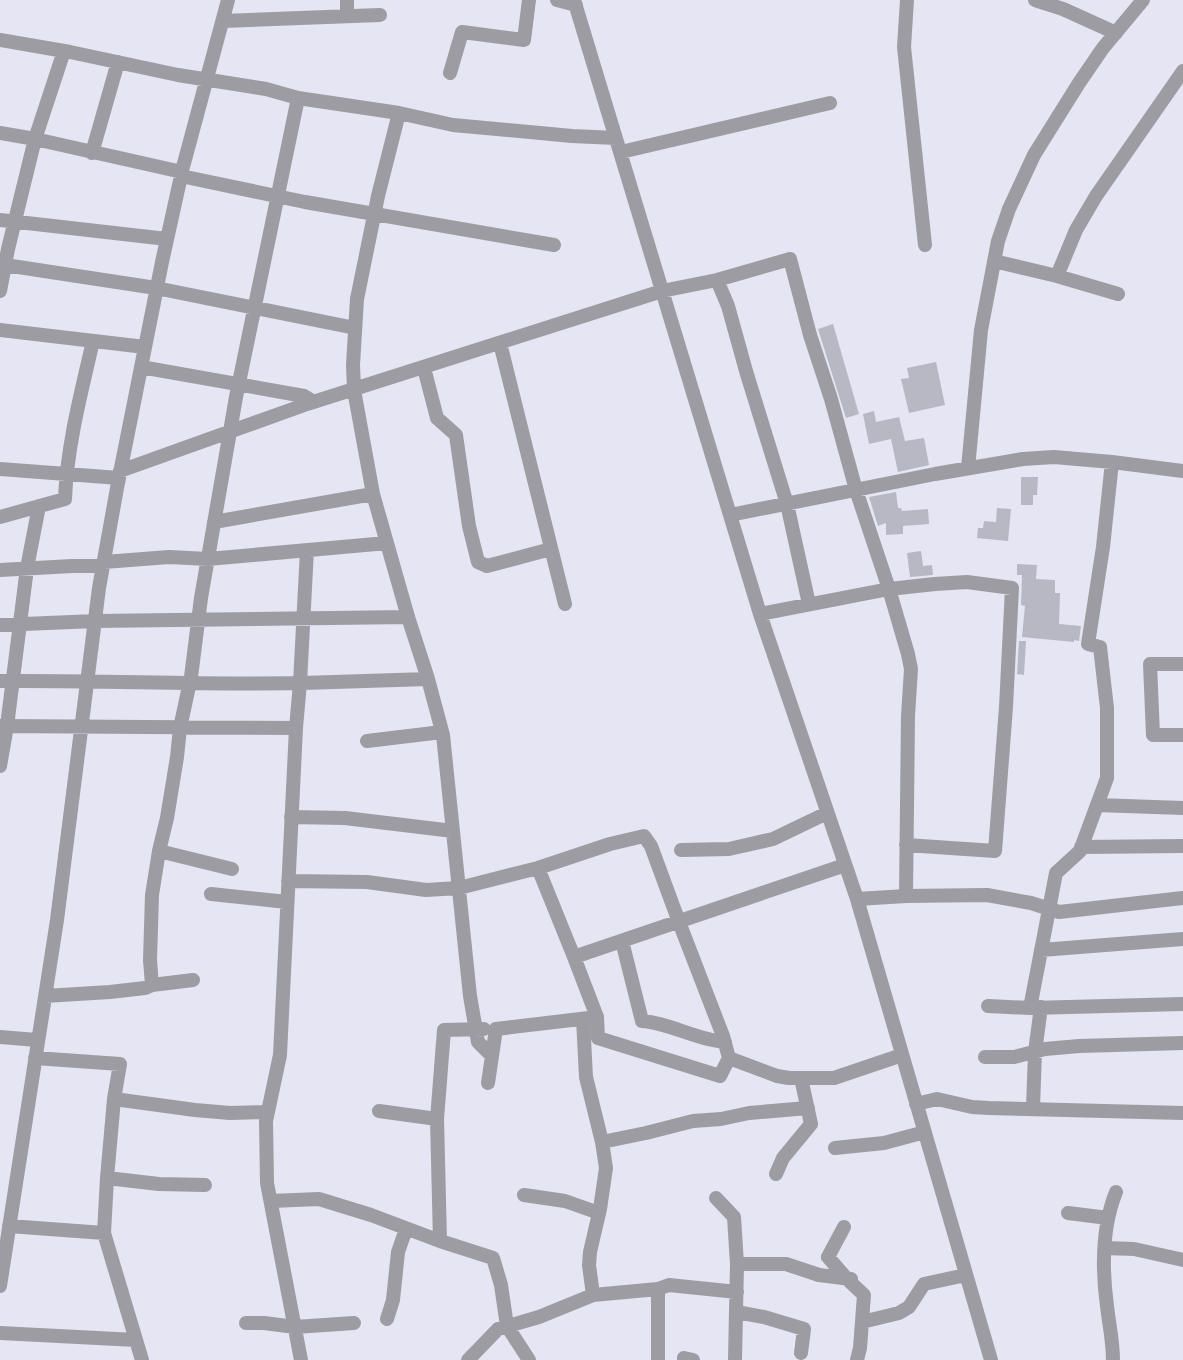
<svg xmlns="http://www.w3.org/2000/svg" width="1183" height="1360" font-family="'PT Serif',serif">
<rect width="100%" height="100%" fill="#e5e5f3"/>
<path fill="#b8b8c5" d="M833,324l26,90 -13,4 -28,-89z
M936,362l9,43 -36,8 -8,-34 8,-1 -2,-10z
M874,411l2,11 23,-5 6,24 19,-3 5,27 -31,7 -7,-33 -22,5 -6,-30z
M1021,477h17l-1,18h-4v10h-12z
M896,492l2,16h3l1,3 26,-2 1,15 -26,2v8l-17,1v-12l-8,3 -9,-29z
M997,508l14,1 -3,32 -31,-3 1,-10h5l1,-7 12,1z
M921,551l2,15 9,-1 1,10 -23,2 -3,-24z
M1017,564l20,1 -1,14 19,1v13h5l-1,31 22,2 -2,15 -5,-1v2l-52,-5 3,-31 -4,-1 1,-30h-5z
M1019,641h7l-2,34 -7,-1z"/>
<g fill="none" stroke-linecap="round" stroke-linejoin="round">
<path stroke="#9c9ca2" stroke-width="14" d="M557,0l19,5
M574,0l186,614 97,285 134,461
M907,0l-3,47 21,198
M1035,0l28,9 53,24
M347,16v-16
M223,21l157,-6
M0,40l70,12 108,23 88,14 32,9 101,15 54,12 119,11 44,2
M450,73l12,-41 62,8 5,-40
M399,113l-21,83 -21,103 -4,66 1,25 19,104 35,123 20,62 15,56 27,261 8,46 14,14
M0,133l35,6 147,33
M621,152l209,-49
M92,153l26,-91
M181,176l124,26 249,43
M0,220l167,19
M994,261l63,15 61,18
M5,265l151,23 199,40
M1057,276l19,-46 20,-34 87,-125
M717,280l11,26 18,65 41,133 22,100
M0,291l8,-42 27,-110 29,-88
M0,330l145,17
M500,343l65,261
M141,367l163,29 10,6
M424,368l13,50 19,17 13,91 9,36 9,4 64,-17
M968,468l13,-138 17,-89 11,-32 25,-54 45,-72 24,-35 40,-48
M0,469l119,9
M120,471l187,-67 355,-113 55,-11 73,-21 20,76 21,64 25,91 33,99 19,65 3,15 -3,47 -2,180
M730,515l205,-41 88,-15 31,-2 58,5 71,9
M0,517l65,-18c2,-53 16,-106 28,-158
M214,522l159,-28
M104,562l65,-5 39,2 179,-16
M0,570l72,-4h31
M760,614l129,-25 46,-5 32,-2 45,6 -6,119 -11,144 -89,-6
M0,625l95,-4 313,-4
M1183,664h-33l3,71h30
M0,681c100,-1 200,4 300,2 43,-1 86,-3 128,-4
M0,726l296,2
M367,741l75,-9
M0,766l7,-40 20,-158 12,-62
M1097,805l86,3
M291,817l54,1 108,13
M1081,847l102,-1
M681,850l48,-1 44,-10 54,-26
M159,851l73,18
M538,868l36,89
M288,881l79,1 59,8 33,-2 79,-20 72,-24 34,-8 7,10 28,76 44,114 6,22 48,18 12,2h45l68,-23
M211,894l76,8
M857,899l49,-3 81,-1 44,8 28,9 124,-14
M622,941l20,80c29,2 54,19 83,21
M1041,950l142,-11
M152,985l-2,-25 2,-65 7,-44 8,-33 10,-61 3,-29 11,-51 10,-79 35,-201 62,-299
M45,996l65,-4 35,-4 7,-3 41,-5
M988,1006l42,2 153,-4
M1030,1008l26,-135 24,-22 27,-73v-70l-7,-61 -12,-3 15,-97 9,-85
M597,1017l1,21 122,38 9,-18
M583,1019l3,58 16,65 4,26 -6,41 -10,43 -1,13 4,30
M0,1037l37,3
M985,1057h29l31,-8 34,-3 104,-3
M35,1058l85,6 -6,35 -7,79 -3,55 38,127
M488,1083l8,-54 101,-12 -23,-60 271,-92
M114,1099l81,11 35,3 38,-1
M916,1104l21,-5 35,8 17,1 194,5
M1033,1108l2,-56 6,-45
M379,1111l58,8 7,-89 40,-1
M437,1119l3,122
M602,1142l44,-9 47,-12 28,-2 28,-6 59,-5
M835,1148l49,-5 41,-11
M776,1174l7,-16 28,-34 -10,-46
M107,1178l52,6 46,1
M524,1195l41,6 34,12
M716,1198l18,19 3,47 -2,96
M271,1201l48,-2 52,16 69,26 53,17 8,27 6,41 22,34
M1068,1213l40,5
M9,1226l95,7
M844,1227l-16,30 19,22 17,16 -4,53 -3,12
M1105,1248l29,1 49,11
M737,1264h49l33,11 32,4
M0,1286l57,-366 42,-332 18,-100 45,-226 21,-95 45,-167
M658,1289v71
M737,1312l27,5 40,12 -3,24
M387,1319l6,-19 5,-48 8,-23
M862,1322l37,-9 10,-6 15,-23 42,-9
M246,1323h18l31,4 59,-4
M0,1333l136,7
M684,1358l9,2
M301,1360l-34,-177 -1,-62 14,-66 16,-327 4,-45 7,-133
M468,1360l30,-31 41,-12 54,-22 65,-6 11,-4 68,7
M1113,1360c0,-19 -4,-36 -6,-54 -5,-37 -5,-79 9,-114"/>
</g>
</svg>
